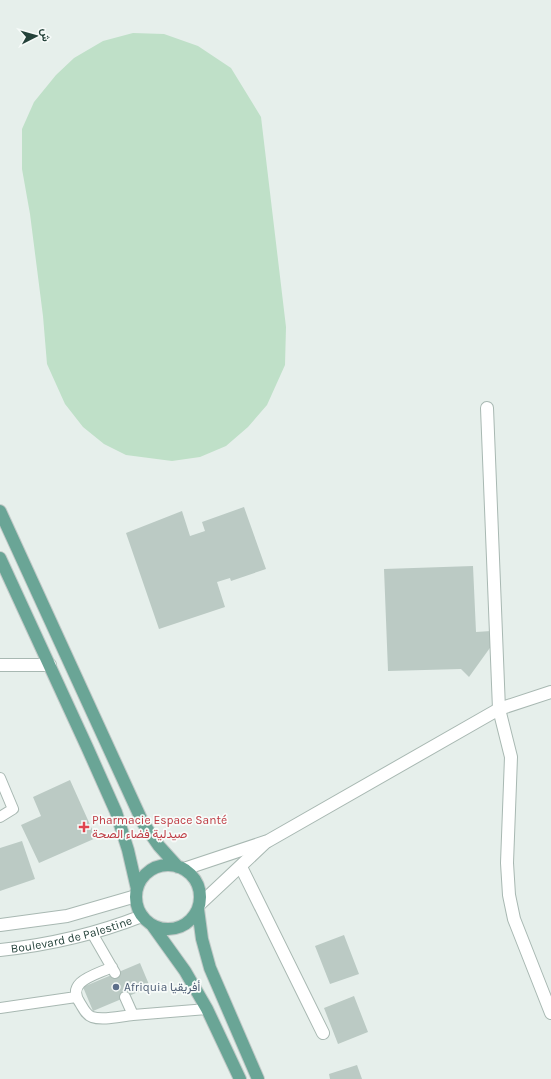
<svg xmlns="http://www.w3.org/2000/svg" width="551" height="1079" font-family="Karla,Vazirmatn,sans-serif">
<rect width="100%" height="100%" fill="#e6efeb"/>
<path fill="#bfe0c8" d="M133,33l31,1 34,12 33,22 30,49 25,210 -1,38 -18,40 -19,22 -22,19 -26,11 -28,4 -46,-6 -22,-11 -21,-17 -18,-23 -18,-40 -4,-48 -13,-102 -8,-45v-40l12,-27 22,-27 18,-17 29,-17z"/>
<path fill="#bbcac4" d="M244,507l22,62 -35,12 -1,-3 -13,4 8,25 -66,22 -33,-96 56,-22 8,25 15,-5 -3,-9z
M473,566l3,66 15,-1 1,14 -23,32 -8,-8 -73,2 -4,-102z
M70,780l26,58 -57,25 -18,-38 20,-9 -8,-19z
M22,841l13,38 -35,12v-43z
M344,935l15,39 -29,10 -15,-38z
M140,963l10,24 -57,24 -10,-24z
M354,996l14,36 -30,12 -14,-36z
M357,1065l5,14h-32l-1,-5z"/>
<g fill="none" stroke-linecap="round" stroke-linejoin="round">
<defs>
<path id="service" d="M0,778l13,31 -13,8
M92,933l23,40
M112,967c-16,8 -47,14 -32,36 3,5 6,12 12,14 11,4 29,-1 41,-2
M125,997l8,18 74,-6
M0,1008l76,-11"/>
<g id="minor">
<path d="M487,408l12,301 12,48 -4,106 2,32 5,24 37,94"/>
<path d="M0,665h50"/>
<path d="M241,867l82,166"/>
<path d="M184,869l84,-28 231,-132 52,-17"/>
<path d="M200,904l66,-62"/>
<path d="M0,925l67,-9 69,-20"/>
<path id="s1" d="M0,950c49,-5 96,-16 142,-34"/>
</g>
<path id="primary" d="M0,511l143,312 16,23 19,21
M0,558l87,189 29,65 12,38 9,39
M136 897a32 32 0 1 1 64 0a32 32 0 1 1-64 0Z
M198,909l4,30 8,29 48,111
M152,925l33,46 22,38 33,70"/>
</defs>
<use href="#service" stroke="#a8b8b2" stroke-width="12"/>
<use href="#minor" stroke="#a8b8b2" stroke-width="14"/>
<use href="#primary" stroke="#c2cac8" stroke-width="14"/>
<use href="#service" stroke="#fff" stroke-width="10"/>
<use href="#minor" stroke="#fff" stroke-width="12"/>
<use href="#primary" stroke="#6aa596" stroke-width="12"/>
</g>
<path fill="#e0444e" stroke="#f7fbf9" stroke-width="1.5" d="M82 821h4v4h4v4h-4v4h-4v-4h-4v-4h4z"/>
<circle fill="#5c6f8a" stroke="#f7fbf9" stroke-width="1.5" cx="116" cy="987" r="4"/>
<g text-anchor="middle" dominant-baseline="central" stroke-width="3.5" stroke-linejoin="round" paint-order="stroke">
<g font-size="12" fill="#be3a42" stroke="#f7fbf9" text-anchor="start">
<text x="92" y="820">Pharmacie Espace Santé<tspan x="92" dy="14">صيدلية فضاء الصحة</tspan></text>
</g>
<g font-size="12" fill="#24423a" stroke="#f7fbf9">
<text stroke="none"><textPath href="#s1" startOffset="73">Boulevard de Palestine</textPath></text>
</g>
<g font-size="12" fill="#4e5e75" stroke="#f7fbf9" text-anchor="start">
<text x="124" y="987">Afriquia أفريقيا</text>
</g>
</g>
<g transform="translate(36 36) rotate(84)" stroke="#f7fbf9" stroke-width="3" paint-order="stroke">
<path d="M0-3L7 15L0 10L-7 15Z" fill="#24423a"/>
<text y="-6" font-size="11" font-weight="bold" text-anchor="middle" fill="#24423a">ش</text>
</g>
</svg>
